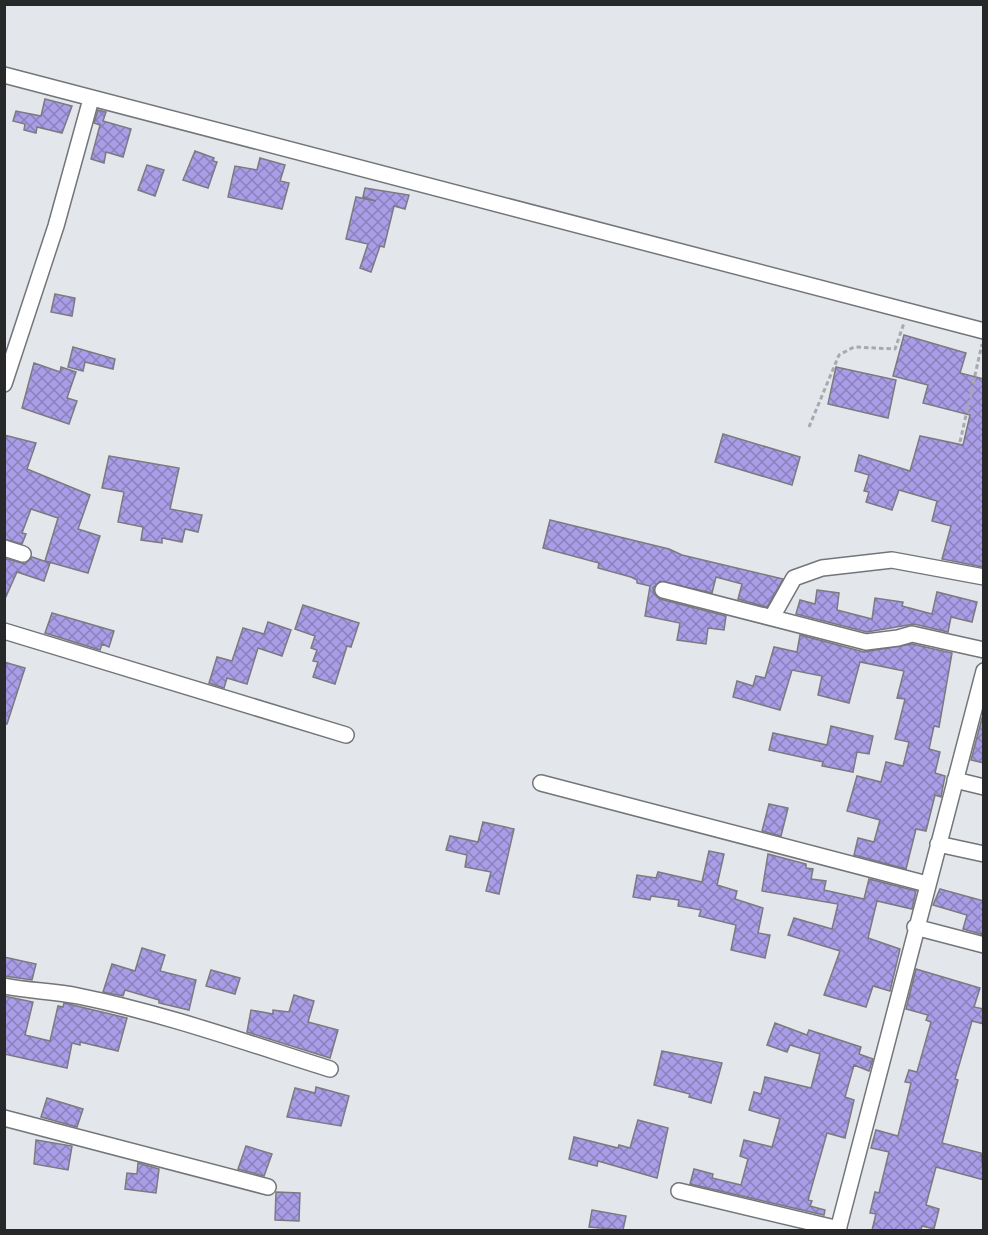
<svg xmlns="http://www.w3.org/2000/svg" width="988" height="1235" font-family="Rubik,sans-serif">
<defs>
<pattern id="building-cross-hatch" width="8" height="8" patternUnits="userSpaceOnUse" patternTransform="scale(1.5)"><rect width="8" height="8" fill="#aa9de7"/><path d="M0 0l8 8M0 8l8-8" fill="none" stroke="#8a80bb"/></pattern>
</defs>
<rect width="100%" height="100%" fill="#e3e7ec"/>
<path fill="url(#building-cross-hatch)" stroke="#7a7a7f" stroke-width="1.5" d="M45,99l27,7 -10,27 -25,-6 -1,6 -12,-3 1,-6 -12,-3 3,-10 25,5z
M98,110l8,2 -3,9 28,8 -8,28 -17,-5 -2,11 -13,-4 9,-34 -6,-2z
M195,151l19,7 -1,3 4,1 -9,26 -25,-8z
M260,158l25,7 -5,16 9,2 -7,26 -54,-12 7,-31 22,4z
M147,165l17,5 -9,26 -17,-6z
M365,188l44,7 -4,14 -11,-3 -10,41 -4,-1 -9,26 -11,-4 8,-24 -22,-5 10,-42 20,4 -13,-4z
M55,294l20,4 -3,18 -21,-4z
M904,335l62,18 -6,20 24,6 -1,188 -41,-8 9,-33 -19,-5 5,-20 -38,-11 -7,20 -26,-8 3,-10 -5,-1 5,-16 -14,-4 4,-16 51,16 10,-35 43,9 7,-30 -47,-12 5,-18 -35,-9z
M73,347l42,12 -2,10 -28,-7 -2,9 -15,-4z
M34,363l26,9 1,-5 15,5 -9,26 10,3 -8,23 -47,-16z
M836,367l60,13 -8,38 -60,-14z
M723,434l77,23 -8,28 -77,-23z
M4,435l32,8 -9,26 63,26 -12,34 22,7 -12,37 -43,-12 13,-43 -27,-9 -9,24 4,1 -4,10 -18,-5z
M109,456l70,12 -9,41 32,6 -4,17 -13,-3 -3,13 -20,-4v5l-21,-3 2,-13 -25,-5 6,-30 -22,-4z
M550,520l119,29 13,6 101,24 -16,28 -29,-8 4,-15 -26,-7 -4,16 -52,-12 -7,7 1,5 6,6 66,17 -2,14 -16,-2 -2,16 -29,-4 3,-17 -35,-7 5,-30 -13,-3v-3l-6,-3 -33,-9 1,-5 -56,-15z
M32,557l18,6 -6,18 -27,-9 -13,29v-43l21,6z
M817,590l22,3 -2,17 35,9 3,-21 28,4 -1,4 30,8 5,-22 40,10 -5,20 -21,-5 -3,15 -34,-8 -47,8 -71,-18 4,-14 15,4z
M303,605l56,18 -8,24 -4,-1 -12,38 -22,-7 5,-15 -5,-1 4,-11 -6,-2 4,-12 -20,-7z
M52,613l62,18 -5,16 -7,-3 -2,6 -55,-17z
M268,622l23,8 -9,26 -24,-8 -11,36 -20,-6 -3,10 -15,-5 8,-26 15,4 11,-33 21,6z
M800,635l64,17 48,-8 40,9 -13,74 -5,-1 -5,23 11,3 -5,21 10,3 -4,21 -6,-2 -9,36 -10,-2 -10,40 -52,-14 4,-17 16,4 6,-22 -33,-9 10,-35 24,6 5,-20 17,4 6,-24 -14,-3 10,-40 -8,-1 7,-27 -44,-9 -11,41 -31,-8 4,-19 -30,-6 -12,40 -47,-13 4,-16 16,5 3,-10 9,2 9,-31 23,5z
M4,662l21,6 -18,56h-3z
M982,718h2v45l-13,-3z
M831,726l42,10 -4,18 -12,-2 -4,20 -31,-6 1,-4 -54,-12 4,-17 54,12z
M769,804l19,4 -7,28 -19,-5z
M483,822l31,7 -15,65 -13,-3 5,-19 -26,-5 2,-12 -21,-5 4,-14 28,6z
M709,851l15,3 -7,31 20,6 -2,8 28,9 -5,25 12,2 -5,23 -34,-8 5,-25 -37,-9 2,-6 -23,-4 1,-6 -28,-4 -1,4 -17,-3 4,-22 19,3 2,-6 44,10z
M768,854l38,10v4l7,1 -2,10 15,2 -2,9 40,9 5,-20 47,12 -4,18 -35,-8 -9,37 32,11 -10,42 -17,-5 -7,21 -42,-12 16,-44 -52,-16 6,-17 38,11 6,-25 -76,-13z
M940,889l44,12v34l-21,-6 4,-14 -34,-10z
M142,948l23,7 -5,16 36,9 -7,30 -30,-7v-3l-34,-10 -2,6 -20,-4 9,-28 23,7z
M4,957l32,7 -4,16 -28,-4z
M916,969l64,19 -6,19 10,2v15l-12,-3 -17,58 3,1 -16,63 39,10 3,27 -48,-13 -10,38 13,4 -5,20 -12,-3 -1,4h-49l4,-16 -6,-1 5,-21 4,1 10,-41 -18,-4 5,-18 22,6 13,-53 -6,-1 4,-12 8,2 14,-50 -5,-2 2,-5 -22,-6z
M211,970l29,8 -5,16 -29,-8z
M294,995l20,6 -6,21 30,8 -8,28 -83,-26 4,-22 22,4v-4l16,2z
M4,996l29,6 -8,33 25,6 8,-35 5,1 1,-4 63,15 -9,33 -38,-9v3l-8,-2 -5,25 -63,-14z
M775,1023l32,12 2,-5 52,17 -2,7 14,5 -4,12 -15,-6 -9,32 9,3 -9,38 -18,-5 -19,67 4,1 -2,5 15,4 -1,5 -134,-31 4,-15 19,5 -1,4 29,7 7,-26 -8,-3 4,-16 28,7 8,-28 -31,-9 5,-18 7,2 4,-17 46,11 9,-34 -30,-9 -3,7 -20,-7z
M662,1051l60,12 -11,40 -22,-6 1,-3 -36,-9z
M316,1087l33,9 -8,30 -54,-9 8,-29 20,5z
M47,1098l36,11 -6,18 -36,-10z
M638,1120l30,8 -11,50 -59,-17 -1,5 -28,-7 5,-22 44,11 1,-3 11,3z
M36,1140l36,6 -4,24 -34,-6z
M246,1146l26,8 -8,22 -26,-7z
M138,1163l21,6 -3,24 -31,-4 2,-16 10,1z
M276,1192l24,1 -1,28 -24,-1z
M592,1210l34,6 -3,14 -34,-3z"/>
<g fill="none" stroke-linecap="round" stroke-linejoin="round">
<defs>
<path id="minor" d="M4,75l980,256
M4,384l52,-158 35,-127
M4,548l19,6
M663,590l203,52 32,-4 14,-4 72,16
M772,617l22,-39 28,-10 70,-8 92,17
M4,631l342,104
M955,780l29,7
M541,783l386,101
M938,844l46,10
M915,927l69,18
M4,986c25,5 50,5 74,10 85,17 169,47 252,73
M4,1118l264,69
M679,1191l160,38
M838,1230l146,-559"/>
</defs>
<use href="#minor" stroke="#72767a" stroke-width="18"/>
<path stroke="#a7aaae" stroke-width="3" stroke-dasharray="4.5 3" stroke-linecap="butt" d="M809,427l30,-72 15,-8 41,2 9,-26
M960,442l22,-98"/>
<use href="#minor" stroke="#fff" stroke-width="15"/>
</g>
<rect width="988" height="1235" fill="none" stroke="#27282a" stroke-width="12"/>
</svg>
